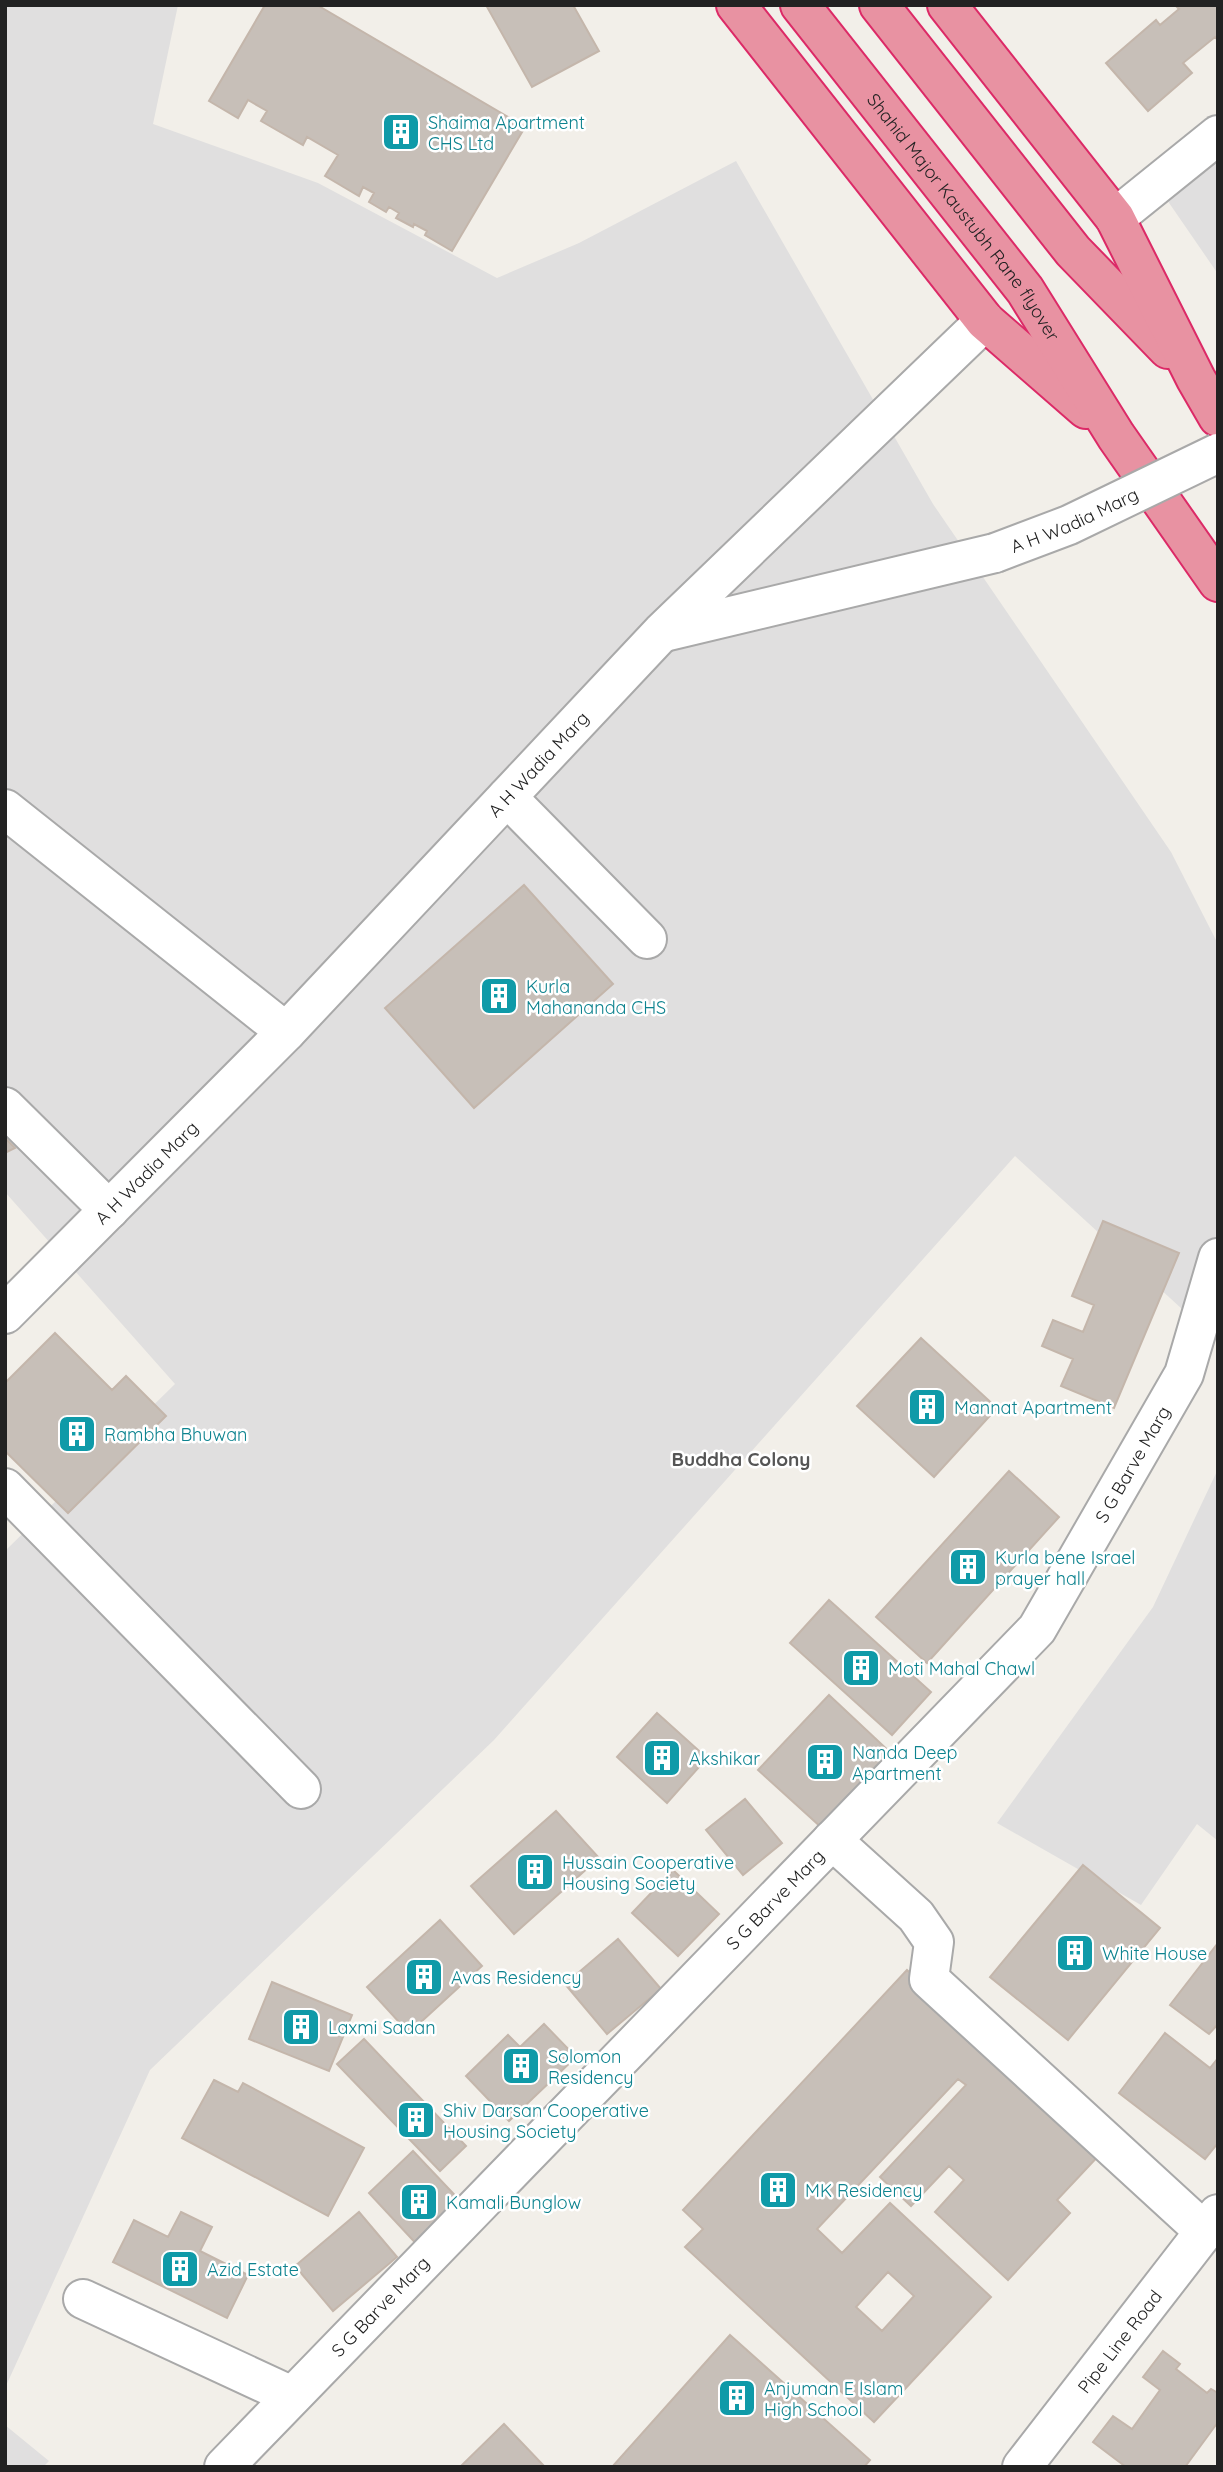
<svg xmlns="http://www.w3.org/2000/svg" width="1223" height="2472" font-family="Quicksand,sans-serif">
<rect width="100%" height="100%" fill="#f2efe9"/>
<path fill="#e0dfdf" d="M5,5h173l-25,119 165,59 179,95 82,-35 157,-82 197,343 238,348 47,92v398l-203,-186 -521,584 -344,330 -145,318v-837l170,-167 -170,-192z
M1218,154v120l-53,-77z
M1218,1469v372l-21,-17 -56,81 -144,-82 156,-216z
M5,2425l44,36 -6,6h-38z"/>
<path fill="#c7bfb8" stroke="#c4b6ab" stroke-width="2" fill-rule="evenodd" d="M265,5h52l208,122 -73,124 -27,-16 2,-4 -13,-7 -1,3 -17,-9 3,-5 -10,-6 -3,5 -17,-10 5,-9 -11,-6 -4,9 -34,-20 13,-21 -31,-18 -4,8 -42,-24 6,-10 -19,-11 -10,18 -29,-17z
M486,5h87l26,46 -67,36z
M1175,5h43v35l-3,-3 -32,26 9,10 -44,38 -42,-48 50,-43 4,5 19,-16z
M524,885l89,99 -139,124 -89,-100z
M5,1138l10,10 -10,5z
M1103,1221l76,32 -65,155 -53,-22 12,-27 -31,-13 11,-26 30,12 11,-27 -22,-9z
M55,1333l57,57 14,-14 40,40 -98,97 -63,-62v-68z
M921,1338l76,70 -63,69 -77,-71z
M1009,1471l50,46 -132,146 -51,-46z
M829,1600l102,92 -39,43 -102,-92z
M829,1695l63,59 -70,74 -64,-58z
M657,1713l50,45 -40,45 -50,-46z
M745,1799l37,44 -39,32 -37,-45z
M556,1811l43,47 -85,76 -43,-48z
M1083,1865l77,63 -92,112 -78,-63z
M673,1870l46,44 -41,42 -46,-43z
M440,1920l42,46 -73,67 -42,-46z
M618,1939l43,50 -54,45 -42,-50z
M1218,1943v81l-9,10 -39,-29z
M907,1970l196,181 -46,49 13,13 -62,67 -73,-68 29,-32 -15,-14 -38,40 -31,-29 86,-92 -8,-6 -141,150 25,24 48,-50 101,94 -117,125 -189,-175 18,-18 -20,-19zM888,2272l26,24 -32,35 -26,-24z
M272,1982l80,33 -23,56 -80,-32z
M544,2024l32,33 -67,64 -43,-45 42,-41 12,12z
M1165,2033l45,35 8,-10v85l-13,16 -86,-66z
M364,2039l102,107 -26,25 -103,-107z
M214,2080l24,12 5,-9 121,65 -36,68 -146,-78z
M413,2151l54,57 -44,43 -54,-58z
M181,2212l31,15 -12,24 48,24 -21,43 -114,-56 21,-42 34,17z
M359,2212l38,45 -64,54 -38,-45z
M730,2335l140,125 -6,7h-252z
M1163,2351l17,13 -4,5 31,24 4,-4 7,4v29l-33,45h-59l-33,-25 20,-26 19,13 28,-39 -17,-13z
M504,2424l41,43h-85z"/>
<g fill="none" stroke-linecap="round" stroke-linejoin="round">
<defs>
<g id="minor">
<path d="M1115,218l103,-83"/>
<path d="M664,632l331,-79"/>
<path d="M507,797l140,142"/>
<path d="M5,809l281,223"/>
<path d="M5,1107l104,103"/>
<path id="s1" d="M5,1314l281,-282 376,-400 323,-311"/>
<path d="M5,1488l296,301"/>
<path d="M832,1840l84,76 18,26 -5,37 276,253"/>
<path d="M83,2299l209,97"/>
<path id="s2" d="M224,2467l813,-838 147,-255 34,-116"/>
<path id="s3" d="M1022,2467l196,-253"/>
</g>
<g id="highway">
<path d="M736,5l249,316 101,88"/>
<path id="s4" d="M800,5l225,285 91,146 102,146"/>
<path d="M879,5l194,246 95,98"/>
<path d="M947,5l168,213 81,161 22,38"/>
</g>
</defs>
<use href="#minor" stroke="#a9a9a9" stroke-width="42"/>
<use href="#highway" stroke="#dc2a67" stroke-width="42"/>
<use href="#minor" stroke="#fff" stroke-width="38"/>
<use href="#highway" stroke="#e892a2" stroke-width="38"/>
<defs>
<g id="minor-bridge">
<path id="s5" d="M995,553l74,-28 149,-72"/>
</g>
</defs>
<use href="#minor-bridge" stroke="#a9a9a9" stroke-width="42" stroke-linecap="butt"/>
<use href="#minor-bridge" stroke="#fff" stroke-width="38"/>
</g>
<defs>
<symbol id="building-square" viewBox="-11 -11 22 22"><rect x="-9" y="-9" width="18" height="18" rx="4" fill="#0f9aa8" stroke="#fff"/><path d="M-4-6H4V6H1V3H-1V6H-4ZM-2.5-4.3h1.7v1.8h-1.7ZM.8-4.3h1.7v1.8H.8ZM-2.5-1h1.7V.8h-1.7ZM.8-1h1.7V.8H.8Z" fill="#fff"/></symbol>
</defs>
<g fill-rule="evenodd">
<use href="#building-square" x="379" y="110" width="44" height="44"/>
<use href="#building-square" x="477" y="974" width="44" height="44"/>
<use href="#building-square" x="905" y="1385" width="44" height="44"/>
<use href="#building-square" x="55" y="1412" width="44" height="44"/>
<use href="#building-square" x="946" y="1545" width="44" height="44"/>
<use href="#building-square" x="839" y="1646" width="44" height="44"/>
<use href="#building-square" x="640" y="1736" width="44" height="44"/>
<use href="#building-square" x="803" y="1740" width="44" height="44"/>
<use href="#building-square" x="513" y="1850" width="44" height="44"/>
<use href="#building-square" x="1053" y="1931" width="44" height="44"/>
<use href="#building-square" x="402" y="1955" width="44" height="44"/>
<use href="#building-square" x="279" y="2005" width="44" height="44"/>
<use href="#building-square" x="499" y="2044" width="44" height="44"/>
<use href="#building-square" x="394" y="2098" width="44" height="44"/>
<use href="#building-square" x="756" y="2168" width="44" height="44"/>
<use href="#building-square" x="397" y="2180" width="44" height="44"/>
<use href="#building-square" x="158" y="2247" width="44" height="44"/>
<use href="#building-square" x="715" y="2376" width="44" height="44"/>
</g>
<g text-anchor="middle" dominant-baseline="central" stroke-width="5" stroke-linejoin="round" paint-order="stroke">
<g font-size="18" fill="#0d838f" stroke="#fff" text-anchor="start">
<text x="428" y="122">Shaima Apartment<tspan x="428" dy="21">CHS Ltd</tspan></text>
<text x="526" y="986">Kurla<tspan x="526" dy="21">Mahananda CHS</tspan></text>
<text x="954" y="1407">Mannat Apartment</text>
<text x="104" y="1434">Rambha Bhuwan</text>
<text x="995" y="1557">Kurla bene Israel<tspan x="995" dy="21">prayer hall</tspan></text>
<text x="888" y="1668">Moti Mahal Chawl</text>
<text x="852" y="1752">Nanda Deep<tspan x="852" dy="21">Apartment</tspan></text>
<text x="689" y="1758">Akshikar</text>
<text x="562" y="1862">Hussain Cooperative<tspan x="562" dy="21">Housing Society</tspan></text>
<text x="1102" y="1953">White House</text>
<text x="451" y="1977">Avas Residency</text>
<text x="328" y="2027">Laxmi Sadan</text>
<text x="548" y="2056">Solomon<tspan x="548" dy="21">Residency</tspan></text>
<text x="443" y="2110">Shiv Darsan Cooperative<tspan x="443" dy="21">Housing Society</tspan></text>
<text x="805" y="2190">MK Residency</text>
<text x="446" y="2202">Kamali Bunglow</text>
<text x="207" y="2269">Azid Estate</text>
<text x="764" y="2388">Anjuman E Islam<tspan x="764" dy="21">High School</tspan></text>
</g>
<g font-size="18" fill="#222" stroke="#fff">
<text stroke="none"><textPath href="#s4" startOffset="268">Shahid Major Kaustubh Rane flyover</textPath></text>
<text stroke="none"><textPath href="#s5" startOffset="86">A H Wadia Marg</textPath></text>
<text stroke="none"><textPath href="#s1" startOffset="766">A H Wadia Marg</textPath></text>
<text stroke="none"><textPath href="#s1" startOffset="200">A H Wadia Marg</textPath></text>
<text stroke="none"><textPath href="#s2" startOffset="1358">S G Barve Marg</textPath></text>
<text stroke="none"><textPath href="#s2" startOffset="791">S G Barve Marg</textPath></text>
<text stroke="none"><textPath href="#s2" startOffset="224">S G Barve Marg</textPath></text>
<text stroke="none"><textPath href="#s3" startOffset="159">Pipe Line Road</textPath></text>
</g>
<g font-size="19" font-weight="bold" fill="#555" stroke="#fff">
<text x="741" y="1459">Buddha Colony</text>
</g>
</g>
<rect width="1223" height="2472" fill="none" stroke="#222222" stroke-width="14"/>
</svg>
